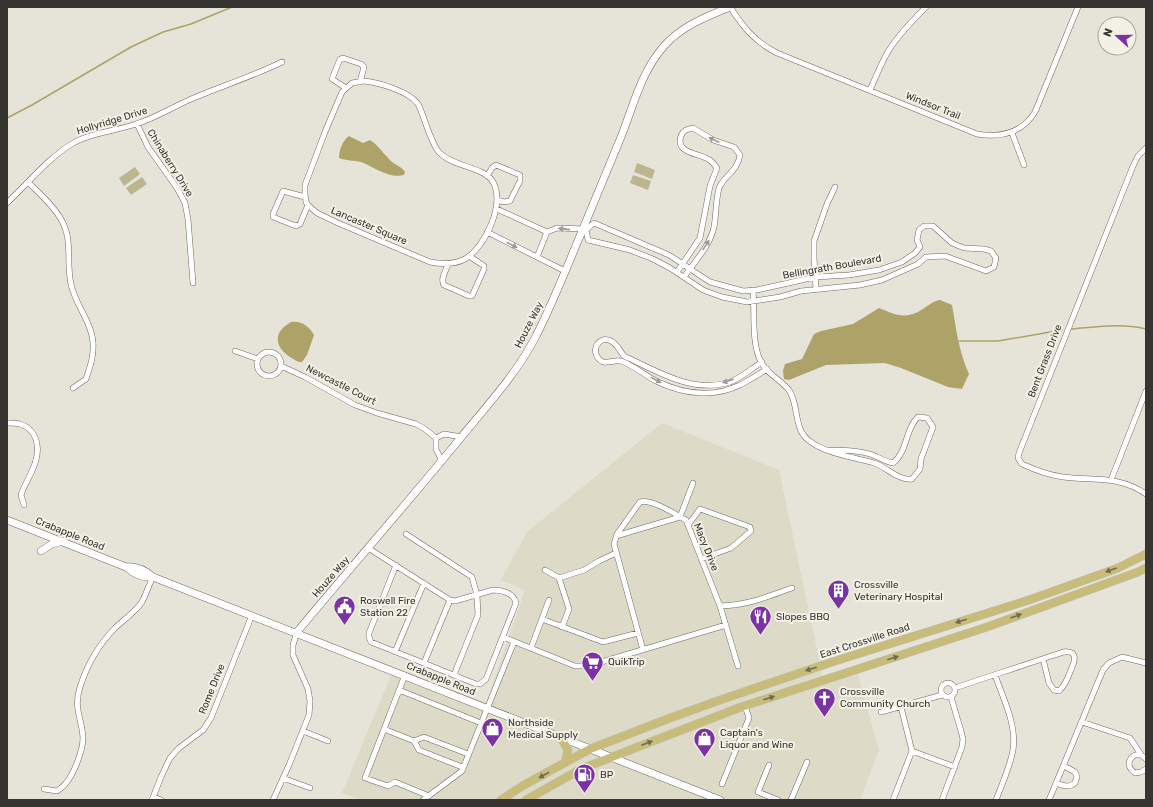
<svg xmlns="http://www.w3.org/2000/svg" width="1153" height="807" font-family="Rubik,sans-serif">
<rect width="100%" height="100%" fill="#e6e4d9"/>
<path fill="#dddac8" d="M662,423l117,47 44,208 33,-10 23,82 -19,50h-499l-19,-7 50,-120 92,36 41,-119 -24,-10 26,-48z"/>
<path fill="#bcb690" d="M637,163l18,7 -3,9 -18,-7z
M135,167l5,7 -16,12 -5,-8z
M633,175l18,6 -3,9 -18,-7z
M142,177l5,7 -16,11 -5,-7z"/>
<path fill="#ada268" d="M349,136l14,7 7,-3c8,5 13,13 20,20 5,5 11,6 15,12l-1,3c-15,4 -30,-8 -43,-13 -7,-2 -15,-1 -22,-4 0,-8 4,-18 10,-22z
M940,300l12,5c4,23 7,48 17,69l-7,15 -14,-2 -47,-19 -16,-5 -59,2 -37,15 -5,-1 -1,-8 2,-7 17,-5 12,-25 7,-3 32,-7 26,-16c17,7 27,12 44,1 6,-4 10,-8 17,-9z
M291,322c10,-2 19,5 23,13l-7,20 -5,7c-5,0 -7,-2 -12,-5 -16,-11 -17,-25 1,-35z"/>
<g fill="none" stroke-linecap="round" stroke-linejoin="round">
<path stroke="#ada268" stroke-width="1.5" d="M7,118l25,-13 99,-58 32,-15 28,-8 41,-17
M1072,329c25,-2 49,-6 74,0
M959,341h39l64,-11"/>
<defs>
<path id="street" d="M730,7c14,21 24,34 47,46l200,81c24,4 45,-1 58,-22l43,-105
M363,81c14,1 46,10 55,23 4,7 8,22 12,31 3,6 5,14 10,18 12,13 41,14 51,26 17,21 -6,69 -26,80 -11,6 -24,5 -35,3l-92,-39 -21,-10 -9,-8 -2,-3 -1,-8v-9l20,-53 17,-40 10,-9z
M346,88l-14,-9 8,-20 3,-1 18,6 3,3 -4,15
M870,90c6,-13 11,-27 19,-40 10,-16 24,-30 37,-43
M137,124l11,23 29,41 8,15 3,16 5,64
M1012,133l12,32
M1146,148l-8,8 -5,10 -114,287 -1,5 4,6c13,6 26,11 41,13 30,4 56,-2 83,17
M487,176l5,-8 4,-3 24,10v6l-10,20 -6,1 -7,-2
M28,182c12,12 26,24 34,39 11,20 4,42 9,63 4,21 21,38 22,59 1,13 -3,24 -7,36l-13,9
M305,197l-22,-6 -10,23v3l23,9 4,-2 8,-19
M7,203c21,-20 43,-47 68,-61 19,-10 41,-11 61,-18 19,-6 35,-16 53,-24 30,-13 62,-23 93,-38
M497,209l50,23 10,-4 28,1
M594,223l75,32 41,27 33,9 14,-1 58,-13 34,-2 30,-5 23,-8 13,-9 5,-6 -3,-7 2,-10 5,-4h9l19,17 12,5 20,1 7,2 5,7 -2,9 -8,4 -41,-15 -19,1 -8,7 -36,16 -22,5 -59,6 -21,6 -33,5 -25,-5 -19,-7 -33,-22 -17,-9 -23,-9 -42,-10 -2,-10z
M487,232l78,39
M537,257l10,-25
M448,264c-2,7 -8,15 -4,21l25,11h3l12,-27v-3l-15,-10
M677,272l23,-34 10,-52 7,-18c-3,-4 -5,-7 -9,-9 -10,-6 -33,-6 -27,-23 2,-6 7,-7 12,-8l20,12 21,7 6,8c-2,15 -14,20 -20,31 -4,7 -4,32 -6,41 -4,19 -19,34 -30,50
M816,289l-2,-31v-17l13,-37 8,-17
M753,290c2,22 -2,53 8,72 6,12 20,18 28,28 8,12 6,28 12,41 10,21 53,26 73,32 13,4 24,18 38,16l8,-10 1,-10 12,-32 -6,-9 -9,-1c-13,12 -10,34 -25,46 -7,-1 -13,-5 -20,-8 -15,-5 -31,-5 -47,-5
M235,351l23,8
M257 364a12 12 0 1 1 24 0a12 12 0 1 1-24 0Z
M762,362c-11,7 -21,16 -32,20 -38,12 -73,-11 -106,-26 -4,-5 -7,-12 -13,-15 -13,-7 -23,13 -8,21 6,1 12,-2 18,-1 10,3 25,15 35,20 27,13 57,17 84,4 9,-5 18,-10 27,-16
M281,366l24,11 50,28 22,8 39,11 9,5 11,9
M7,423c4,0 9,0 13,1 16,5 20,21 16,36 -3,12 -11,23 -15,35l3,10
M442,461l-6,-12v-11l8,-4 18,3
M1111,480l35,-89
M688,525l12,-16 50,18 1,4 -20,17 -30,11
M406,534l66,43 5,18 1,20 -24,60
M616,536l64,-19 13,-34
M368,548l82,52 5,1 38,-11c9,0 21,3 23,13l-30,76 -6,5h-4l-105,-42 -2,-5v-4l27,-68
M545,570l14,8 25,-8 15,-9 17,-8
M559,578l10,31 -7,18
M720,606c29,-1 46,-9 72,-18
M542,619l61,23 35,-9
M503,637l72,29h13l138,-41
M531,648l18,-48
M643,650l-29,-106 3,-10 23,-32c12,-3 35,12 46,18l34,86 18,60
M395,652l29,-69
M424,663l26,-63
M405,675l-40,103 23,8 7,-4 34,14
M995,675c8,23 22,50 18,75 -3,17 -11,34 -17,50
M941 690a7 7 0 1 1 14 0a7 7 0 1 1-14 0Z
M955,688c32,-11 64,-21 96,-32 6,-1 15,-7 21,-3 4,3 2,10 0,14 -3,8 -6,18 -13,24l-5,-1 -5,-7 -6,-24
M399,690l82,33
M881,712l61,-17
M1082,722l48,16 12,18
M384,729l30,12 5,9 43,17
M303,731l25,10
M414,741l10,-4 44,17
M912,751l43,16
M1146,759c-11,-12 -25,5 -11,14l6,-1 5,-3
M769,765l-11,27 20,8
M283,778l27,10
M1056,783c8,3 13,5 19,0l2,-6 -2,-5 -11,-6
M722,784l27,-66 -4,-12
M44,789l13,2c3,-2 7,-5 9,-8 8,-9 17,-33 17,-45 -1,-20 -10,-29 -3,-51 7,-22 19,-43 36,-60 9,-8 19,-15 26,-25 4,-8 7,-17 11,-25
M154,797l7,3
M152,800l9,-23 9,-19 9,-10 24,-18 8,-12 41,-103
M273,800l16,-35 20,-50 1,-14 -2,-12 -15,-34v-10l4,-13
M423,800l39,-29 52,-129
M791,800l16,-38
M893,800l19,-49 -11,-44
M942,800l20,-53 1,-8 -2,-8 -10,-34
M1049,800l54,-130 6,-7 13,-6 24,6"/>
<path id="secondary" d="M7,520l119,47c8,7 16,11 27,10
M41,551l11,-7 11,-3
M126,567c10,-1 19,3 27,10l567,223
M297,632c53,-64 108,-126 161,-191 27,-33 57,-65 77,-103 13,-25 24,-52 35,-78 17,-41 34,-82 51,-123 12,-30 20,-65 43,-91 18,-20 41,-29 66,-39"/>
<path id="primary" d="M561,738l7,12 -3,13
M501,800l23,-15 66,-36 80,-31 53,-19 109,-37 197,-62 53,-19 36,-13 28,-14
M526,800l55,-31 160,-62 246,-80 151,-55 8,-4"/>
</defs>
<use href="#street" stroke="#6b695f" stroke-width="6"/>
<use href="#secondary" stroke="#6b695f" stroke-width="8"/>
<use href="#primary" stroke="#c3c2c1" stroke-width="9"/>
<use href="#street" stroke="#fff" stroke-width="5"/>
<use href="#secondary" stroke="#fff" stroke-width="7"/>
<use href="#primary" stroke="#c7bc79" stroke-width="8"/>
</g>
<defs><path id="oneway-solid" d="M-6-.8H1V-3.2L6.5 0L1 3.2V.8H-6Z"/></defs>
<g fill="#9a9a98">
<use href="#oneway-solid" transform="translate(714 140) rotate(-155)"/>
<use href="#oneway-solid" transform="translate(564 229) rotate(-174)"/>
<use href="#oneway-solid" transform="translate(512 245) rotate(27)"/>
<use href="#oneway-solid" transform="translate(706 245) rotate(-56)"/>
<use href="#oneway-solid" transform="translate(656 380) rotate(27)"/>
<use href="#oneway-solid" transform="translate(728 381) rotate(163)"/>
</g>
<g fill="#706b4e">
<use href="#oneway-solid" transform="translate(1111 570) rotate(160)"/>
<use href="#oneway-solid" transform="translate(1016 616) rotate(-20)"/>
<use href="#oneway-solid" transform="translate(961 621) rotate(162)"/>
<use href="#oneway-solid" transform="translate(893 658) rotate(-18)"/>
<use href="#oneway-solid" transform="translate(811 669) rotate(162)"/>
<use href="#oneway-solid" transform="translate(769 698) rotate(-18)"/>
<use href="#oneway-solid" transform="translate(647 743) rotate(-21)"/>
<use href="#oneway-solid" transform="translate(544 775) rotate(151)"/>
</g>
<defs>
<symbol id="building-pin" viewBox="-11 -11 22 30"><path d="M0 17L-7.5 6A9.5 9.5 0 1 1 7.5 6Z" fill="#7a32a5" stroke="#f3f1e6"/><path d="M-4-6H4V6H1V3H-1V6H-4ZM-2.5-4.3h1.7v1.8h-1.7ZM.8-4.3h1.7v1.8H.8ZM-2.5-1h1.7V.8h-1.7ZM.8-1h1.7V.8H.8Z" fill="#fff"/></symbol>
<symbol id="civic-pin" viewBox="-11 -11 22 30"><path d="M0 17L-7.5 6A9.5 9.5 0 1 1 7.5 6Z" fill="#7a32a5" stroke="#f3f1e6"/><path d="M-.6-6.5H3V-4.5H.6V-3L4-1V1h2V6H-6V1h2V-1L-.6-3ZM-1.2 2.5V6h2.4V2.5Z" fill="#fff"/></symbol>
<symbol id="restaurant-pin" viewBox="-11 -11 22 30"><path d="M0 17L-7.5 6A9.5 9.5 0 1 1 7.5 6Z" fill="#7a32a5" stroke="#f3f1e6"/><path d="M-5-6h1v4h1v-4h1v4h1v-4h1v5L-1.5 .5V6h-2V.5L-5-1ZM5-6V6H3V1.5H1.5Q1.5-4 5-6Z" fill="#fff"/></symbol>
<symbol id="supermarket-pin" viewBox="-11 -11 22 30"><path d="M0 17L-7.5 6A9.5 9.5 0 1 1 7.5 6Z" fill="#7a32a5" stroke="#f3f1e6"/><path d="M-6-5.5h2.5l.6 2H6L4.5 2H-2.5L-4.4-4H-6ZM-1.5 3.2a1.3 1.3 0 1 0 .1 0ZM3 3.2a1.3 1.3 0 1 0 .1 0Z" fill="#fff"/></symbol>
<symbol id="church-pin" viewBox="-11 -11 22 30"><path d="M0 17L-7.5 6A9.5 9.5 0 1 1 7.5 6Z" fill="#7a32a5" stroke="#f3f1e6"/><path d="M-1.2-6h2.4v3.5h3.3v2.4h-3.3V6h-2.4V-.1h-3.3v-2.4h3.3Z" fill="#fff"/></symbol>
<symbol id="shop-pin" viewBox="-11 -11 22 30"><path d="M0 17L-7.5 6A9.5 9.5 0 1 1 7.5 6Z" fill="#7a32a5" stroke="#f3f1e6"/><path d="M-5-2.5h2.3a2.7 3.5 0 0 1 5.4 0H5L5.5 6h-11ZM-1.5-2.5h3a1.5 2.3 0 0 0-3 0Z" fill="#fff"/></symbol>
<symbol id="fuel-pin" viewBox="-11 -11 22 30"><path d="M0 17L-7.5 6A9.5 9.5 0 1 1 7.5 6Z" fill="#7a32a5" stroke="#f3f1e6"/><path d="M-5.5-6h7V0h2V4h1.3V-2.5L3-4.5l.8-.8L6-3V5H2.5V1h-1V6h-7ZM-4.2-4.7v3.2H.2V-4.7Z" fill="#fff"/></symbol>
</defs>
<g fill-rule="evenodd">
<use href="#building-pin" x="826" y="578" width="25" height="34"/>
<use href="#civic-pin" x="332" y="594" width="25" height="34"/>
<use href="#restaurant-pin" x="748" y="604" width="25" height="34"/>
<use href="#supermarket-pin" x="580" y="650" width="25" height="34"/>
<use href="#church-pin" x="812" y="686" width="25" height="34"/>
<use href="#shop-pin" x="480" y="716" width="25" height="34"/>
<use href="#shop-pin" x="692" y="726" width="25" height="34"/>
<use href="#fuel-pin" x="572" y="762" width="25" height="34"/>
</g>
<g text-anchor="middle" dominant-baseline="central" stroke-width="4" stroke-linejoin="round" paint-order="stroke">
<g font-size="10" fill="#363531" stroke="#f3f1e6">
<text transform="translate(933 106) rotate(22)">Windsor Trail</text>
<text transform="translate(112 121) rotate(-17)">Hollyridge Drive</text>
<text transform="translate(170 163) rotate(58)">Chinaberry Drive</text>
<text transform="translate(369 226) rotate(23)">Lancaster Square</text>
<text transform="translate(832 267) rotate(-10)">Bellingrath Boulevard</text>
<text transform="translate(529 325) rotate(-63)">Houze Way</text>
<text transform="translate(1045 361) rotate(-69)">Bent Grass Drive</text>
<text transform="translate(341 385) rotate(27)">Newcastle Court</text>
<text transform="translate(70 534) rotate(22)">Crabapple Road</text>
<text transform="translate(706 547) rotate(68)">Macy Drive</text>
<text transform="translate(331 577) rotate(-49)">Houze Way</text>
<text transform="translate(865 641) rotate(-18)">East Crossville Road</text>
<text transform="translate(441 679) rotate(22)">Crabapple Road</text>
<text transform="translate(212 689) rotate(-68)">Rome Drive</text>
</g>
<g font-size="10" fill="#363531" stroke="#f3f1e6" text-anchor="start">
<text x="854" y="585">Crossville<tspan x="854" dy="12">Veterinary Hospital</tspan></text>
<text x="360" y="601">Roswell Fire<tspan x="360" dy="12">Station 22</tspan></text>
<text x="776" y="617">Slopes BBQ</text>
<text x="608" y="662">QuikTrip</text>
<text x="840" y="692">Crossville<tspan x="840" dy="12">Community Church</tspan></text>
<text x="508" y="723">Northside<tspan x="508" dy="12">Medical Supply</tspan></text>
<text x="720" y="733">Captain's<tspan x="720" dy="12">Liquor and Wine</tspan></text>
<text x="600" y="775">BP</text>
</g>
</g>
<rect width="1153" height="807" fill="none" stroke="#363531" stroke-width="16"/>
<g transform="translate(1117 36) rotate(291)"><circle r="19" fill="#f3f1e6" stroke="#a7a69e"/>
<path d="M0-3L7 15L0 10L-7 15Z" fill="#7a32a5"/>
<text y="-6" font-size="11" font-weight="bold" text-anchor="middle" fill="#363531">N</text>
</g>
</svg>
